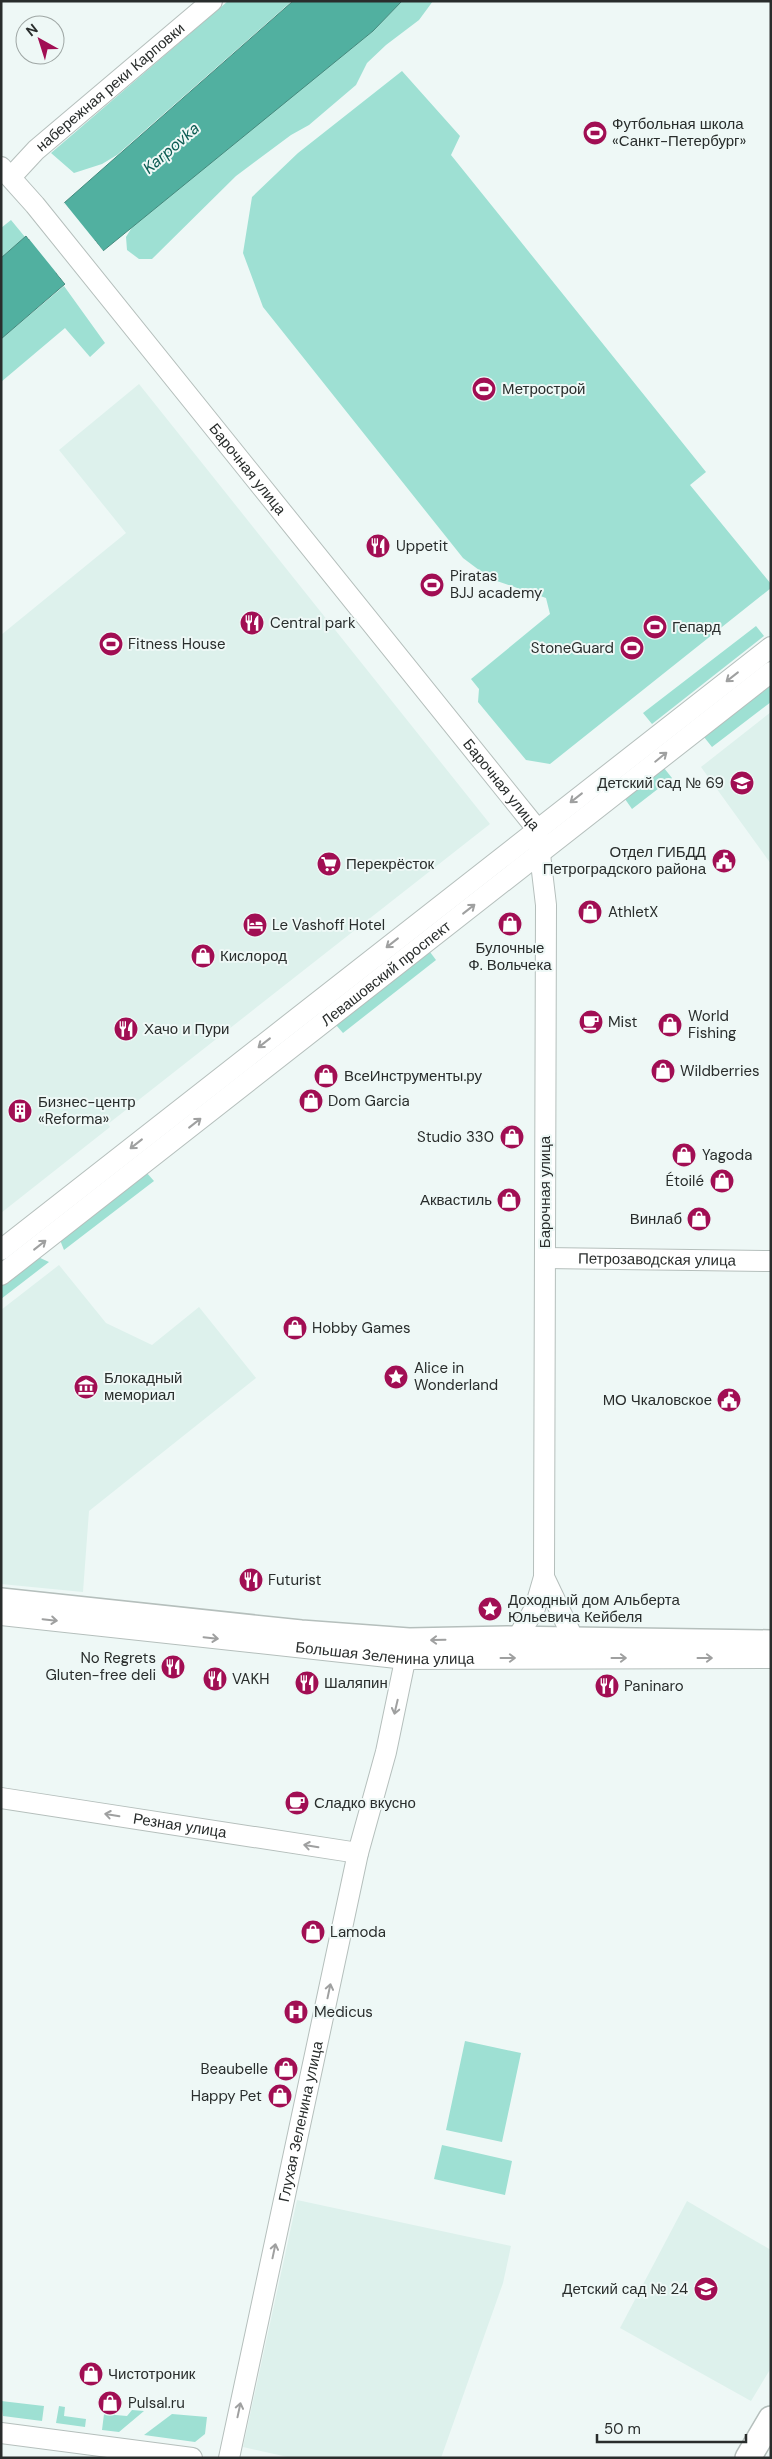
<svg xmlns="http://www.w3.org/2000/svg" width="772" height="2459" font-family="'DM Sans',sans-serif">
<rect width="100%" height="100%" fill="#eef8f6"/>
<path fill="#ddf1ec" d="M139,384l351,440 -382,300 2,3 -109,86v-578l125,-102 -67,-83z
M771,712v152l-70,-97z
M59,1265l47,58 46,22 47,-38 57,71 -167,133 -6,81 -82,-8v-274z
M297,2200l214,46 -8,37 -62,175h-149l-49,-11z
M687,2201l84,49v118l-20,33 -131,-73z"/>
<path fill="#9ee0d3" d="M228,1h64l-175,154 -15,9 -28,9 -23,-20z
M402,1h31l-14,19 -33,25 -19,18 -11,22 -47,40 -18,10 -55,41 -84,83h-13l-12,-9 -1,-13 8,-13 239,-193z
M402,71l58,65 -9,19 255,317 -16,13 81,99v4l-221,176 -24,-4 -48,-58 1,-13 -8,-10 79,-65 -4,-16 -55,-19 -28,-21 -200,-251 -20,-54 9,-56 46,-44z
M11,220l14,17 -24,21v-30z
M64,286l41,57 -15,14 -25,-29 -64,54v-43z
M756,626l8,10 -112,88 -9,-11z
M771,684v18l-59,45 -8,-10z
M664,768l8,10 -40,31 -7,-10z
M430,952l6,8 -93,73 -7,-8z
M146,1172l8,9 -90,69 -4,-10z
M38,1257l11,5 -48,37v-14z
M465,2041l56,12 -19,89 -56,-12z
M442,2145l70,16 -7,34 -71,-16z
M1,2401l43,5 -2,15 -39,-5z
M59,2406l6,1 -1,9 22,3 -1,8 -29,-4z
M132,2410l12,1 -25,21 -17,-2 2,-16 23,2z
M172,2414l35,3 -2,17 -10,8 -51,-7z"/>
<path fill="#51b0a0" stroke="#45897d" d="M293,1h109l-29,30 -270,220 -8,-11 -39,33 9,11 -64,55v-81l25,-22 3,4 39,-32 -4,-5z"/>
<path fill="#eef8f6" d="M63,201l42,52h-3l-8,-9 -35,29 9,10 -1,3 -42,-52 5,3 35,-30z"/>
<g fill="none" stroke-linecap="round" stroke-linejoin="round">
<defs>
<g id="minor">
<path id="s1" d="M1,167l34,38 502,624 9,76 -2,672 -9,31 -19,32"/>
<path id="s2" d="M11,177l25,-27 176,-149"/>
<path d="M1,1250l770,-603"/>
<path id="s3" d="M545,1258l226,3"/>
<path id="s4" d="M1,1275l770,-603"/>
<path d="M544,1577l31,65"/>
<path id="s5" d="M1,1615l405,44 365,-1"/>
<path id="s6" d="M1,1798l357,55"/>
<path d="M1,2433l191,25"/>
<path id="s7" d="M229,2458l129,-605 28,-101 23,-111"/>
</g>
<path id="major" d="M1,1601l300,32 108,8 98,-2 264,4
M748,2458l23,-39"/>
</defs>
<use href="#minor" stroke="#b5bfbc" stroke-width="22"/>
<use href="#major" stroke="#b5bfbc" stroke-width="28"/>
<use href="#minor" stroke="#fff" stroke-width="20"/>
<use href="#major" stroke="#fff" stroke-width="25"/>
</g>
<defs><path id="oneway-shaft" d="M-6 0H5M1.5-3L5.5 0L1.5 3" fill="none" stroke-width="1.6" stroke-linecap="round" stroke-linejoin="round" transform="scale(1.25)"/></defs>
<g stroke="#9fa0a0">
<use href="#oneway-shaft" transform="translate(732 677) rotate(142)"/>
<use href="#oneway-shaft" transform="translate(661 757) rotate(-39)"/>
<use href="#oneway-shaft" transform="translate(576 798) rotate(142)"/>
<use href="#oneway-shaft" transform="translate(469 909) rotate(-38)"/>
<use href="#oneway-shaft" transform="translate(392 943) rotate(142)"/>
<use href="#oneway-shaft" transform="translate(264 1043) rotate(142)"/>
<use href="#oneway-shaft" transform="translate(195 1123) rotate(-38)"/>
<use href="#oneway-shaft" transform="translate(136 1144) rotate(142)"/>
<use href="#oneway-shaft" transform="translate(40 1245) rotate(-38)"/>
<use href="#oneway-shaft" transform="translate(50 1620) rotate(6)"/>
<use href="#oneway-shaft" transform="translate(211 1638) rotate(6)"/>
<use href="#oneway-shaft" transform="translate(438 1640) rotate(179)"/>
<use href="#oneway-shaft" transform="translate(508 1658)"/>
<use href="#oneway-shaft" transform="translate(619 1658)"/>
<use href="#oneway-shaft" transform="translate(705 1658)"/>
<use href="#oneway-shaft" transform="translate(396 1707) rotate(103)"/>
<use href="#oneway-shaft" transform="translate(112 1815) rotate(-171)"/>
<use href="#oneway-shaft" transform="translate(311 1846) rotate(-171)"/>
<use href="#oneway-shaft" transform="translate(329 1991) rotate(-78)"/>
<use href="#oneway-shaft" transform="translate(274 2251) rotate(-78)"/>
<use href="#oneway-shaft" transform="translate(239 2410) rotate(-78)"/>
</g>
<defs>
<symbol id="stadium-disc" viewBox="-11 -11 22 22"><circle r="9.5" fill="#a10e53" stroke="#eef8f6"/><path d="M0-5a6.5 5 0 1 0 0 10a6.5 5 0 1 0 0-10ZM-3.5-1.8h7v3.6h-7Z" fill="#fff"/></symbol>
<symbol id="restaurant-disc" viewBox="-11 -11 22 22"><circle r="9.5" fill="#a10e53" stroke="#eef8f6"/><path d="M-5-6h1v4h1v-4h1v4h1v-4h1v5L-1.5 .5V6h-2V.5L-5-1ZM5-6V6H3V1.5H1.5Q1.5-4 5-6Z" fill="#fff"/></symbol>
<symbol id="school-disc" viewBox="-11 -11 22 22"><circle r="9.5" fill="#a10e53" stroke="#eef8f6"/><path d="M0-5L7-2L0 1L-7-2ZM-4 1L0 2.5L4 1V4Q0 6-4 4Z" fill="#fff"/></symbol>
<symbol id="civic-disc" viewBox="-11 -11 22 22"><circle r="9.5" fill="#a10e53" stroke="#eef8f6"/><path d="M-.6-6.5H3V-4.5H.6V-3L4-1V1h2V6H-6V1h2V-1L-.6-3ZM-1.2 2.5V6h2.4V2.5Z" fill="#fff"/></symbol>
<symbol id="supermarket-disc" viewBox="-11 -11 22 22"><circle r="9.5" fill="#a10e53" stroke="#eef8f6"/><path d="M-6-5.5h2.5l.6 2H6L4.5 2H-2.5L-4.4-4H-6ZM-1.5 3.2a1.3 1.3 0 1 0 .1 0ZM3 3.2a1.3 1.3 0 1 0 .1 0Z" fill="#fff"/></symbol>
<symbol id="shop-disc" viewBox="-11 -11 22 22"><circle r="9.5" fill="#a10e53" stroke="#eef8f6"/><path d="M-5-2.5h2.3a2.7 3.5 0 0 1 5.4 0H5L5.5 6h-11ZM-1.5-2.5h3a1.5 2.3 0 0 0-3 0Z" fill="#fff"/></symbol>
<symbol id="hotel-disc" viewBox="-11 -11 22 22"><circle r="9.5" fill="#a10e53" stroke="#eef8f6"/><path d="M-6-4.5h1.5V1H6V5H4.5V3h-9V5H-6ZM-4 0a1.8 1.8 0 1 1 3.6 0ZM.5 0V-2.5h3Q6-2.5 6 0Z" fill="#fff"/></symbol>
<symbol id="cafe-disc" viewBox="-11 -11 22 22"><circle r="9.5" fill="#a10e53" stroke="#eef8f6"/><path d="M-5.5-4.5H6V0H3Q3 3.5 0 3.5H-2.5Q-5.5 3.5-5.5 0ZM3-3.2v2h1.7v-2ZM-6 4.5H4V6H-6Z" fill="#fff"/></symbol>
<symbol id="building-disc" viewBox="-11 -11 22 22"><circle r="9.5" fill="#a10e53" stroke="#eef8f6"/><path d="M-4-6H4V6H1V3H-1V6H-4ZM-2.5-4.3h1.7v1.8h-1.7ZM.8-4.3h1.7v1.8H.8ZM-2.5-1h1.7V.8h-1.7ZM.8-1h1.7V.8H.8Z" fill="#fff"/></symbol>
<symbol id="sight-disc" viewBox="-11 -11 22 22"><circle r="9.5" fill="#a10e53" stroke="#eef8f6"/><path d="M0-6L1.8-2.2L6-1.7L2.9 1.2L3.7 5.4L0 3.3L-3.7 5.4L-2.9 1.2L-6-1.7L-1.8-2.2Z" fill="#fff"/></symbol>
<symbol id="museum-disc" viewBox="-11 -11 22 22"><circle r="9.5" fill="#a10e53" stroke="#eef8f6"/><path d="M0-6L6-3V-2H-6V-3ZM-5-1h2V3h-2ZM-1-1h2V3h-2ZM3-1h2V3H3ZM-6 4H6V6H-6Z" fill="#fff"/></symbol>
<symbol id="hospital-disc" viewBox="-11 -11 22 22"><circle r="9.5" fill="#a10e53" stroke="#eef8f6"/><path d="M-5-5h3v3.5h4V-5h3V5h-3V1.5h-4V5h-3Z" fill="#fff"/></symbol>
</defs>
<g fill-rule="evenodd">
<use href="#stadium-disc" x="581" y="119" width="28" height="28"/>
<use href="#stadium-disc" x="470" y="375" width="28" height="28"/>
<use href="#restaurant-disc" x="364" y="532" width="28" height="28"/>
<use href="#stadium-disc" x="418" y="571" width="28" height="28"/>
<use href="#restaurant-disc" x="238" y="609" width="28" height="28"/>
<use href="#stadium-disc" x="641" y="613" width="28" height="28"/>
<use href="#stadium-disc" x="97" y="630" width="28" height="28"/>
<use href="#stadium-disc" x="618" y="634" width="28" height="28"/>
<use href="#school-disc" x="728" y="769" width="28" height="28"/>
<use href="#civic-disc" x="710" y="847" width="28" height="28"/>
<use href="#supermarket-disc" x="315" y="850" width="28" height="28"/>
<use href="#shop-disc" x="576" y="898" width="28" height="28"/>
<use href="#shop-disc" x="496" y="910" width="28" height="28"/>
<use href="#hotel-disc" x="241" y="911" width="28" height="28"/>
<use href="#shop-disc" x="189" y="942" width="28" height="28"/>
<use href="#cafe-disc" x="577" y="1008" width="28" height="28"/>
<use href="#shop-disc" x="656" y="1011" width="28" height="28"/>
<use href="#restaurant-disc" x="112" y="1015" width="28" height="28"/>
<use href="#shop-disc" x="649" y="1057" width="28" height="28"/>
<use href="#shop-disc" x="312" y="1062" width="28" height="28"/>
<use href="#shop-disc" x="297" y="1087" width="28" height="28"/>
<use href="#building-disc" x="6" y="1097" width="28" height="28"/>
<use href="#shop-disc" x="498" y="1123" width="28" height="28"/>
<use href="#shop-disc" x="670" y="1141" width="28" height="28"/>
<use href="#shop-disc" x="708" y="1167" width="28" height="28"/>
<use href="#shop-disc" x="495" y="1186" width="28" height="28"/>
<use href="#shop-disc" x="685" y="1205" width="28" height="28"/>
<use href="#shop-disc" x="281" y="1314" width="28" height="28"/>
<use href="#sight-disc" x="382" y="1363" width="28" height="28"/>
<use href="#museum-disc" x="72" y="1373" width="28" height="28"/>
<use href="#civic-disc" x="715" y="1386" width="28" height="28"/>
<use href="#restaurant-disc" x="237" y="1566" width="28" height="28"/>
<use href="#sight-disc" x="476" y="1595" width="28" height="28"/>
<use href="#restaurant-disc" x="159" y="1653" width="28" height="28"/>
<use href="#restaurant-disc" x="201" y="1665" width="28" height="28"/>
<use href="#restaurant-disc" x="293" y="1669" width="28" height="28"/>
<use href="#restaurant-disc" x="593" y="1672" width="28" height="28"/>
<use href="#cafe-disc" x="283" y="1789" width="28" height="28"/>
<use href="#shop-disc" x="299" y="1918" width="28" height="28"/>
<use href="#hospital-disc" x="282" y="1998" width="28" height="28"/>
<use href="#shop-disc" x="272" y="2055" width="28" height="28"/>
<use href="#shop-disc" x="266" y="2082" width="28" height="28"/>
<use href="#school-disc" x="692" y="2275" width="28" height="28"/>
<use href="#shop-disc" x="77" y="2360" width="28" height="28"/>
<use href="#shop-disc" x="96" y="2389" width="28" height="28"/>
</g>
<g text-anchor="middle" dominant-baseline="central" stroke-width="4" stroke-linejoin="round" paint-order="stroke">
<g font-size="15" fill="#292d2c" stroke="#eef8f6">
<text stroke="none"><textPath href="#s2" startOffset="134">набережная реки Карповки</textPath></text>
<text stroke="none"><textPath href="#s1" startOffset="390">Барочная улица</textPath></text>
<text stroke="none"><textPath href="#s1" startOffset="795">Барочная улица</textPath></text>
<text stroke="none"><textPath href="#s4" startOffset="489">Левашовский проспект</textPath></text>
<text transform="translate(545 1192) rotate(-90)">Барочная улица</text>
<text stroke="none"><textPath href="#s3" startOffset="112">Петрозаводская улица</textPath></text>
<text stroke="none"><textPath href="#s5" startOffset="386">Большая Зеленина улица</textPath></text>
<text stroke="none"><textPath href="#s6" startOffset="181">Резная улица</textPath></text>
<text stroke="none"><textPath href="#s7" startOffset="344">Глухая Зеленина улица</textPath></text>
</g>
<g font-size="15" fill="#292d2c" stroke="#eef8f6" text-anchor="start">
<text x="612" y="124">Футбольная школа<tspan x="612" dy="17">«Санкт-Петербург»</tspan></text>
<text x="502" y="389">Метрострой</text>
<text x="396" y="546">Uppetit</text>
<text x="450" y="576">Piratas<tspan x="450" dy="17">BJJ academy</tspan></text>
<text x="270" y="623">Central park</text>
<text x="672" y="627">Гепард</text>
<text x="128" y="644">Fitness House</text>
<text x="614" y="648" text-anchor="end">StoneGuard</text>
<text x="724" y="783" text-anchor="end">Детский сад № 69</text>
<text x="706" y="852" text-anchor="end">Отдел ГИБДД<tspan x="706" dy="17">Петроградского района</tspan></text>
<text x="346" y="864">Перекрёсток</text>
<text x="608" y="912">AthletX</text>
<text x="272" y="925">Le Vashoff Hotel</text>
<text x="510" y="948" text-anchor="middle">Булочные<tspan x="510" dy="17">Ф. Вольчека</tspan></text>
<text x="220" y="956">Кислород</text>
<text x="688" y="1016">World<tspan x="688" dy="17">Fishing</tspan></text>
<text x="608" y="1022">Mist</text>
<text x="144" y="1029">Хачо и Пури</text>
<text x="680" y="1071">Wildberries</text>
<text x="344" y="1076">ВсеИнструменты.ру</text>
<text x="328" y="1101">Dom Garcia</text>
<text x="38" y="1102">Бизнес-центр<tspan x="38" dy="17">«Reforma»</tspan></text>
<text x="494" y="1137" text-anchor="end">Studio 330</text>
<text x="702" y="1155">Yagoda</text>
<text x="704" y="1181" text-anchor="end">Étoilé</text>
<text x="492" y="1200" text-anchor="end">Аквастиль</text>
<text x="682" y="1219" text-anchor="end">Винлаб</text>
<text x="312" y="1328">Hobby Games</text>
<text x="414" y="1368">Alice in<tspan x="414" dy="17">Wonderland</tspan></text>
<text x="104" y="1378">Блокадный<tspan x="104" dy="17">мемориал</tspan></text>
<text x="712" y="1400" text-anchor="end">МО Чкаловское</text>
<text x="268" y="1580">Futurist</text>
<text x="508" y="1600">Доходный дом Альберта<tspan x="508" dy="17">Юльевича Кейбеля</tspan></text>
<text x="156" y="1658" text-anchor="end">No Regrets<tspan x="156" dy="17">Gluten-free deli</tspan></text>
<text x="232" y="1679">VAKH</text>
<text x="324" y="1683">Шаляпин</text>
<text x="624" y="1686">Paninaro</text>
<text x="314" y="1803">Сладко вкусно</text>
<text x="330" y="1932">Lamoda</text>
<text x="314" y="2012">Medicus</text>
<text x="268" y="2069" text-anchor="end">Beaubelle</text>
<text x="262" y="2096" text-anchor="end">Happy Pet</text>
<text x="688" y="2289" text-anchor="end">Детский сад № 24</text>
<text x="108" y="2374">Чистотроник</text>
<text x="128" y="2403">Pulsal.ru</text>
</g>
<g font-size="16" font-style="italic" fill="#0b5c52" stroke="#eef8f6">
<text transform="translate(171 148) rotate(-41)">Karpovka</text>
</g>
</g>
<rect width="772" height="2459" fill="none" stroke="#292d2c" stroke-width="5"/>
<g transform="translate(40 40) rotate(321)"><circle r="24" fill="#eef8f6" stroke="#9fa7a5"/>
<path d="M0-4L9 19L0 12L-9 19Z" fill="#a10e53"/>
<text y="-8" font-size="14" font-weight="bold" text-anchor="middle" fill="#292d2c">N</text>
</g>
<path d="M597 2434v8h149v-8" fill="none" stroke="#292d2c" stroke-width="2.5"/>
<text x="604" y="2434" font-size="15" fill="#292d2c" stroke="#eef8f6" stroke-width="4" paint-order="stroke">50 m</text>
</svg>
